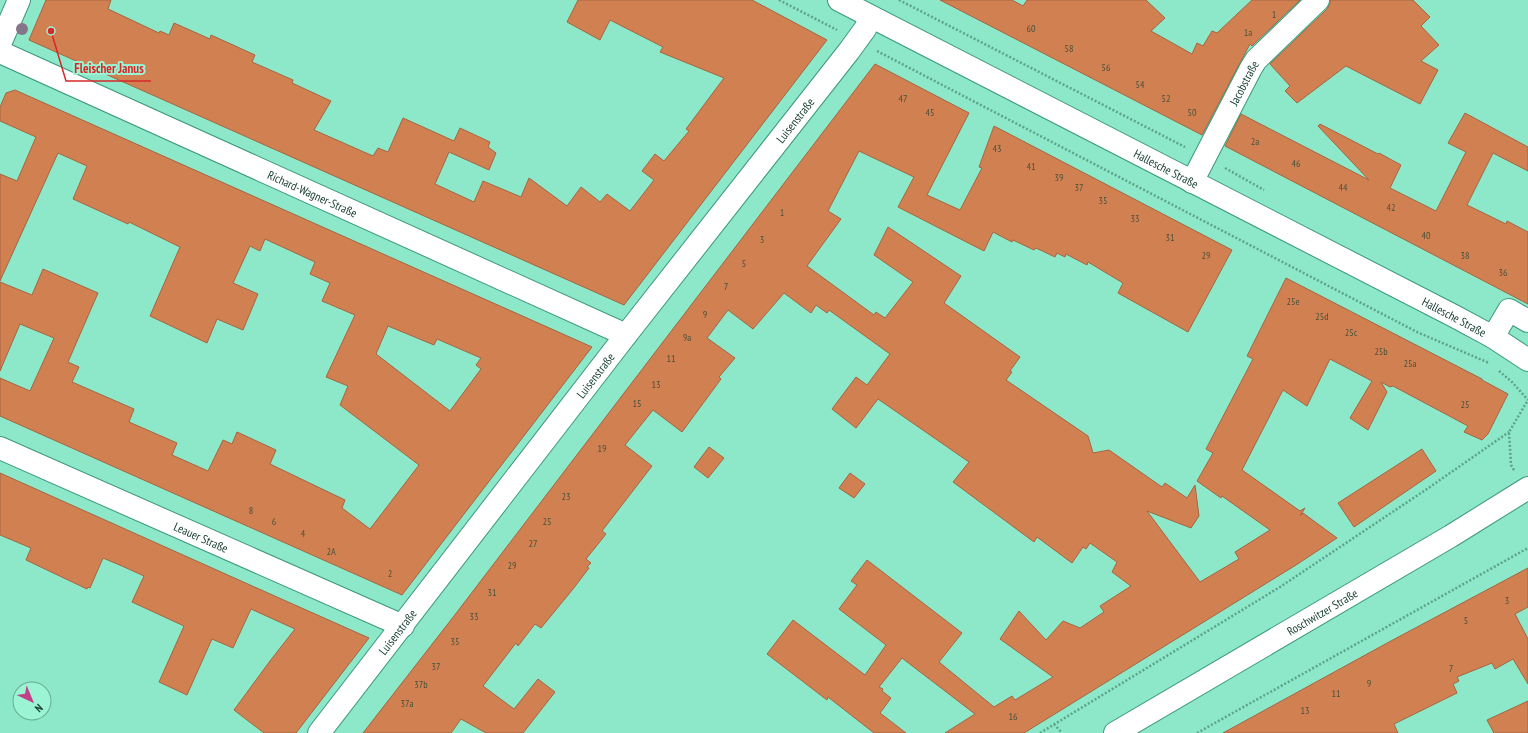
<svg xmlns="http://www.w3.org/2000/svg" width="1528" height="733" font-family="'PT Sans Narrow',sans-serif">
<rect width="100%" height="100%" fill="#8de7c9"/>
<path fill="#d18051" stroke="#a56540" fill-rule="evenodd" d="M46,0h65l-3,9 51,24 1,-2 9,4 5,-12 36,16 1,-4 44,20 -3,7 41,18 -1,3 39,18 -17,29 59,26 5,-8 10,4 15,-34 51,23 6,-13 30,14 -2,5 8,6 -7,17 -40,-18 -14,32 39,18 9,-21 38,16 8,-19 38,28 14,-19 19,15 7,-8 23,17 24,-31 -12,-9 13,-17 9,7 25,-30 -3,-2 38,-51 -64,-26 3,-5 -53,-27 -10,20 -33,-18 11,-22h174l75,40 -203,265 -595,-265z
M940,0h72l11,6 4,-6h119l19,18 -14,13 41,23 5,-11 6,3 9,-15 5,2 35,-33h48l-48,46 -2,-2 -48,91z
M1330,0h83l17,17 -9,9 18,19 -18,16 17,9 -18,34 -74,-38 -49,37 -12,-12 5,-5 -20,-22 57,-55 3,-5z
M875,64l94,49 -42,82 33,15 22,-42 -3,-1 15,-41 238,124 -44,82 -70,-39 5,-10 -35,-21 -1,3 -21,-11 -1,3 -8,-4 -2,4 -19,-9 -2,2 -21,-10 -1,2 -19,-10 -9,19 -86,-44 16,-30 -55,-26 -31,60 13,8 -34,47 67,49 2,-3 9,6 28,-36 -39,-27 14,-28 73,49 -17,27 76,54 -10,14 2,1 -6,8 82,56 5,17 16,-3 53,37 3,-4 22,15 8,-13 4,31 -8,12 -44,-17 53,71 39,-23 -4,-7 35,-22 -48,-34 -1,2 -24,-17 16,-28 -7,-4 47,-90 -6,-3 39,-78 196,101v1l26,14 -20,40 -6,6 -18,-8 4,-6 -75,-40 -3,1 -9,-5 6,10 -19,38 -18,-12 22,-37 -42,-22 -23,47 -24,-16 -41,80 58,41 5,-3 -5,8 3,-3 34,25 -41,27 -272,168h-79l30,-19 -73,-56 -23,29 4,2 -1,2 9,7 -11,15 26,20h-32l-46,-36 -1,3 -60,-46 26,-34 72,55 21,-30 -47,-36 18,-24 -6,-4 16,-21 95,73 -23,29 55,45 18,-11 3,4 38,-23 -53,-38 19,-28 27,29 17,-19 17,7 24,-16 -4,-6 31,-20 -19,-14 5,-10 -27,-19 -4,6 -3,-2 -11,16 -35,-26 -3,5 -81,-60 16,-20 -91,-63 -22,29 -24,-19 24,-32 11,8 23,-31 -61,-44 -2,3 -11,-8 -5,8 -27,-20 -31,36 -25,-19 -21,28 28,20 -16,19 2,2 -39,53 -29,-22 -28,35 27,21 -50,65 4,3 -20,25 5,4 -4,4 2,1 -16,21 -32,39 -6,-4 -17,22 -2,-3 -33,43 31,23 24,-30 17,13 -32,41h-37l-25,-14 -10,14h-88l91,-117z
M15,90l577,257 -190,248 -402,-179v-38l30,13 24,-53 -34,-14 -20,47v-89l32,13 11,-26 55,24 -30,69 11,5 -7,15 62,27 -5,13 48,21 -5,12 36,16 15,-31 9,4 5,-12 39,18 -6,14 75,36 -3,8 28,21 49,-64 -79,-60 8,-19 -22,-9 29,-62 -33,-14 8,-18 -20,-9 5,-12 -50,-23 -5,12 -10,-5 -17,37 25,11 -15,36 -26,-11 -10,24 -57,-27 30,-69 -51,-25 -1,2 -55,-25 14,-33 -29,-13 -58,128v-107l17,7 19,-44 -36,-16v-14l6,-14zM388,326l46,19 3,-6 44,19 -5,7 5,4 -31,42 -74,-57z
M1465,113l63,34v24l-35,-18 -26,52 39,19 1,-3 21,11v72l-303,-158 16,-32 128,66 -51,-54 2,-2 58,30 1,-1 22,12 -11,23 46,23 30,-59 -18,-9z
M709,447l15,11 -16,20 -14,-11z
M1422,449l14,22 -82,56 -16,-24z
M0,473l259,116 110,49 -73,95h-32l-30,-23 36,-49 25,-32 -44,-20 -18,39 -21,-9 -25,56 -28,-13 25,-56 -52,-24 12,-26 -22,-10 -19,-8 -13,30 -2,-1 -1,2 -61,-29 5,-12 -31,-13z
M850,473l15,11 -11,14 -15,-10z
M1528,568v39l-13,7 13,25v45l-15,-25 -18,10 -3,-6 -35,14 2,4 -6,3 4,9 -63,31 4,9h-175l166,-91z
M1528,701v32h-34l-7,-13z"/>
<g fill="none" stroke-linecap="round" stroke-linejoin="round">
<defs>
<g id="minor">
<path d="M0,44l19,-44"/>
<path id="s1" d="M0,52l626,283"/>
<path id="s2" d="M1192,182l59,-114 5,-8 62,-60"/>
<path d="M1493,337l16,-27 19,11"/>
<path id="s3" d="M0,448l403,178"/>
<path id="s4" d="M319,733l307,-398 223,-284 16,-22 6,-12"/>
</g>
<g id="secondary">
<path id="s5" d="M839,0l615,316 39,21 35,23"/>
<path id="s6" d="M1115,733l336,-197 77,-48"/>
</g>
</defs>
<use href="#minor" stroke="#3c987c" stroke-width="24"/>
<use href="#secondary" stroke="#3c987c" stroke-width="24"/>
<path stroke="#5da28b" stroke-width="2.5" stroke-dasharray="2 2" stroke-linecap="butt" d="M779,0l58,30
M899,0l286,147
M877,51l540,281 72,31
M1225,168l39,22
M1499,371l13,11 16,18
M1514,470l-3,-5 -2,-33 19,-32
M1054,724l8,9
M1040,733l240,-146 147,-98 82,-57
M1197,733l331,-185"/>
<use href="#minor" stroke="#fff" stroke-width="22"/>
<use href="#secondary" stroke="#fff" stroke-width="22"/>
</g>
<circle fill="#857589" cx="22" cy="29" r="6"/>
<g text-anchor="middle" dominant-baseline="central" stroke-width="4" stroke-linejoin="round" paint-order="stroke">
<g font-size="10" fill="#48513c">
<text x="1274" y="14">1</text>
<text x="1031" y="28">60</text>
<text x="1248" y="32">1a</text>
<text x="1069" y="48">58</text>
<text x="1106" y="67">56</text>
<text x="1140" y="84">54</text>
<text x="903" y="98">47</text>
<text x="1166" y="98">52</text>
<text x="930" y="112">45</text>
<text x="1192" y="112">50</text>
<text x="1255" y="141">2a</text>
<text x="997" y="148">43</text>
<text x="1296" y="163">46</text>
<text x="1031" y="166">41</text>
<text x="1059" y="177">39</text>
<text x="1079" y="187">37</text>
<text x="1343" y="187">44</text>
<text x="1103" y="200">35</text>
<text x="1391" y="207">42</text>
<text x="782" y="212">1</text>
<text x="1135" y="218">33</text>
<text x="1426" y="235">40</text>
<text x="1170" y="237">31</text>
<text x="762" y="239">3</text>
<text x="1206" y="255">29</text>
<text x="1465" y="255">38</text>
<text x="744" y="263">5</text>
<text x="1503" y="272">36</text>
<text x="726" y="286">7</text>
<text x="1293" y="301">25e</text>
<text x="705" y="314">9</text>
<text x="1322" y="316">25d</text>
<text x="1351" y="332">25c</text>
<text x="687" y="337">9a</text>
<text x="1381" y="351">25b</text>
<text x="671" y="358">11</text>
<text x="1410" y="363">25a</text>
<text x="656" y="384">13</text>
<text x="637" y="403">15</text>
<text x="1465" y="404">25</text>
<text x="602" y="448">19</text>
<text x="566" y="496">23</text>
<text x="251" y="510">8</text>
<text x="274" y="521">6</text>
<text x="547" y="521">25</text>
<text x="303" y="533">4</text>
<text x="533" y="543">27</text>
<text x="331" y="551">2A</text>
<text x="512" y="565">29</text>
<text x="390" y="573">2</text>
<text x="492" y="592">31</text>
<text x="1507" y="600">3</text>
<text x="474" y="616">33</text>
<text x="1466" y="620">5</text>
<text x="455" y="641">35</text>
<text x="436" y="666">37</text>
<text x="1451" y="668">7</text>
<text x="1369" y="683">9</text>
<text x="421" y="684">37b</text>
<text x="1336" y="693">11</text>
<text x="407" y="703">37a</text>
<text x="1305" y="710">13</text>
<text x="1013" y="716">16</text>
</g>
<g font-size="12" fill="#1b4135" stroke="#9bf5d5">
<text stroke="none"><textPath href="#s2" startOffset="112">Jacobstraße</textPath></text>
<text stroke="none"><textPath href="#s4" startOffset="776">Luisenstraße</textPath></text>
<text stroke="none"><textPath href="#s5" startOffset="368">Hallesche Straße</textPath></text>
<text stroke="none"><textPath href="#s1" startOffset="343">Richard-Wagner-Straße</textPath></text>
<text stroke="none"><textPath href="#s5" startOffset="692">Hallesche Straße</textPath></text>
<text stroke="none"><textPath href="#s4" startOffset="452">Luisenstraße</textPath></text>
<text stroke="none"><textPath href="#s3" startOffset="220">Leauer Straße</textPath></text>
<text stroke="none"><textPath href="#s6" startOffset="240">Roschwitzer Straße</textPath></text>
<text stroke="none"><textPath href="#s4" startOffset="128">Luisenstraße</textPath></text>
</g>
</g>
<path fill="none" stroke="#d62828" stroke-width="1.5" d="M51 31L66 81H151"/>
<circle fill="#d62828" stroke="#9bf5d5" stroke-width="1.5" cx="51" cy="31" r="4"/>
<g font-size="13" text-anchor="middle" font-weight="bold" fill="#d62828" stroke="#9bf5d5" stroke-width="4" stroke-linejoin="round" paint-order="stroke">
<text x="109" y="73">Fleischer Janus</text>
</g>
<g transform="translate(32 701) rotate(136)"><circle r="19" fill="#9bf5d5" stroke="#68ad95"/>
<path d="M0-3L7 15L0 10L-7 15Z" fill="#c24088"/>
<text y="-6" font-size="11" font-weight="bold" text-anchor="middle" fill="#1b4135">N</text>
</g>
</svg>
